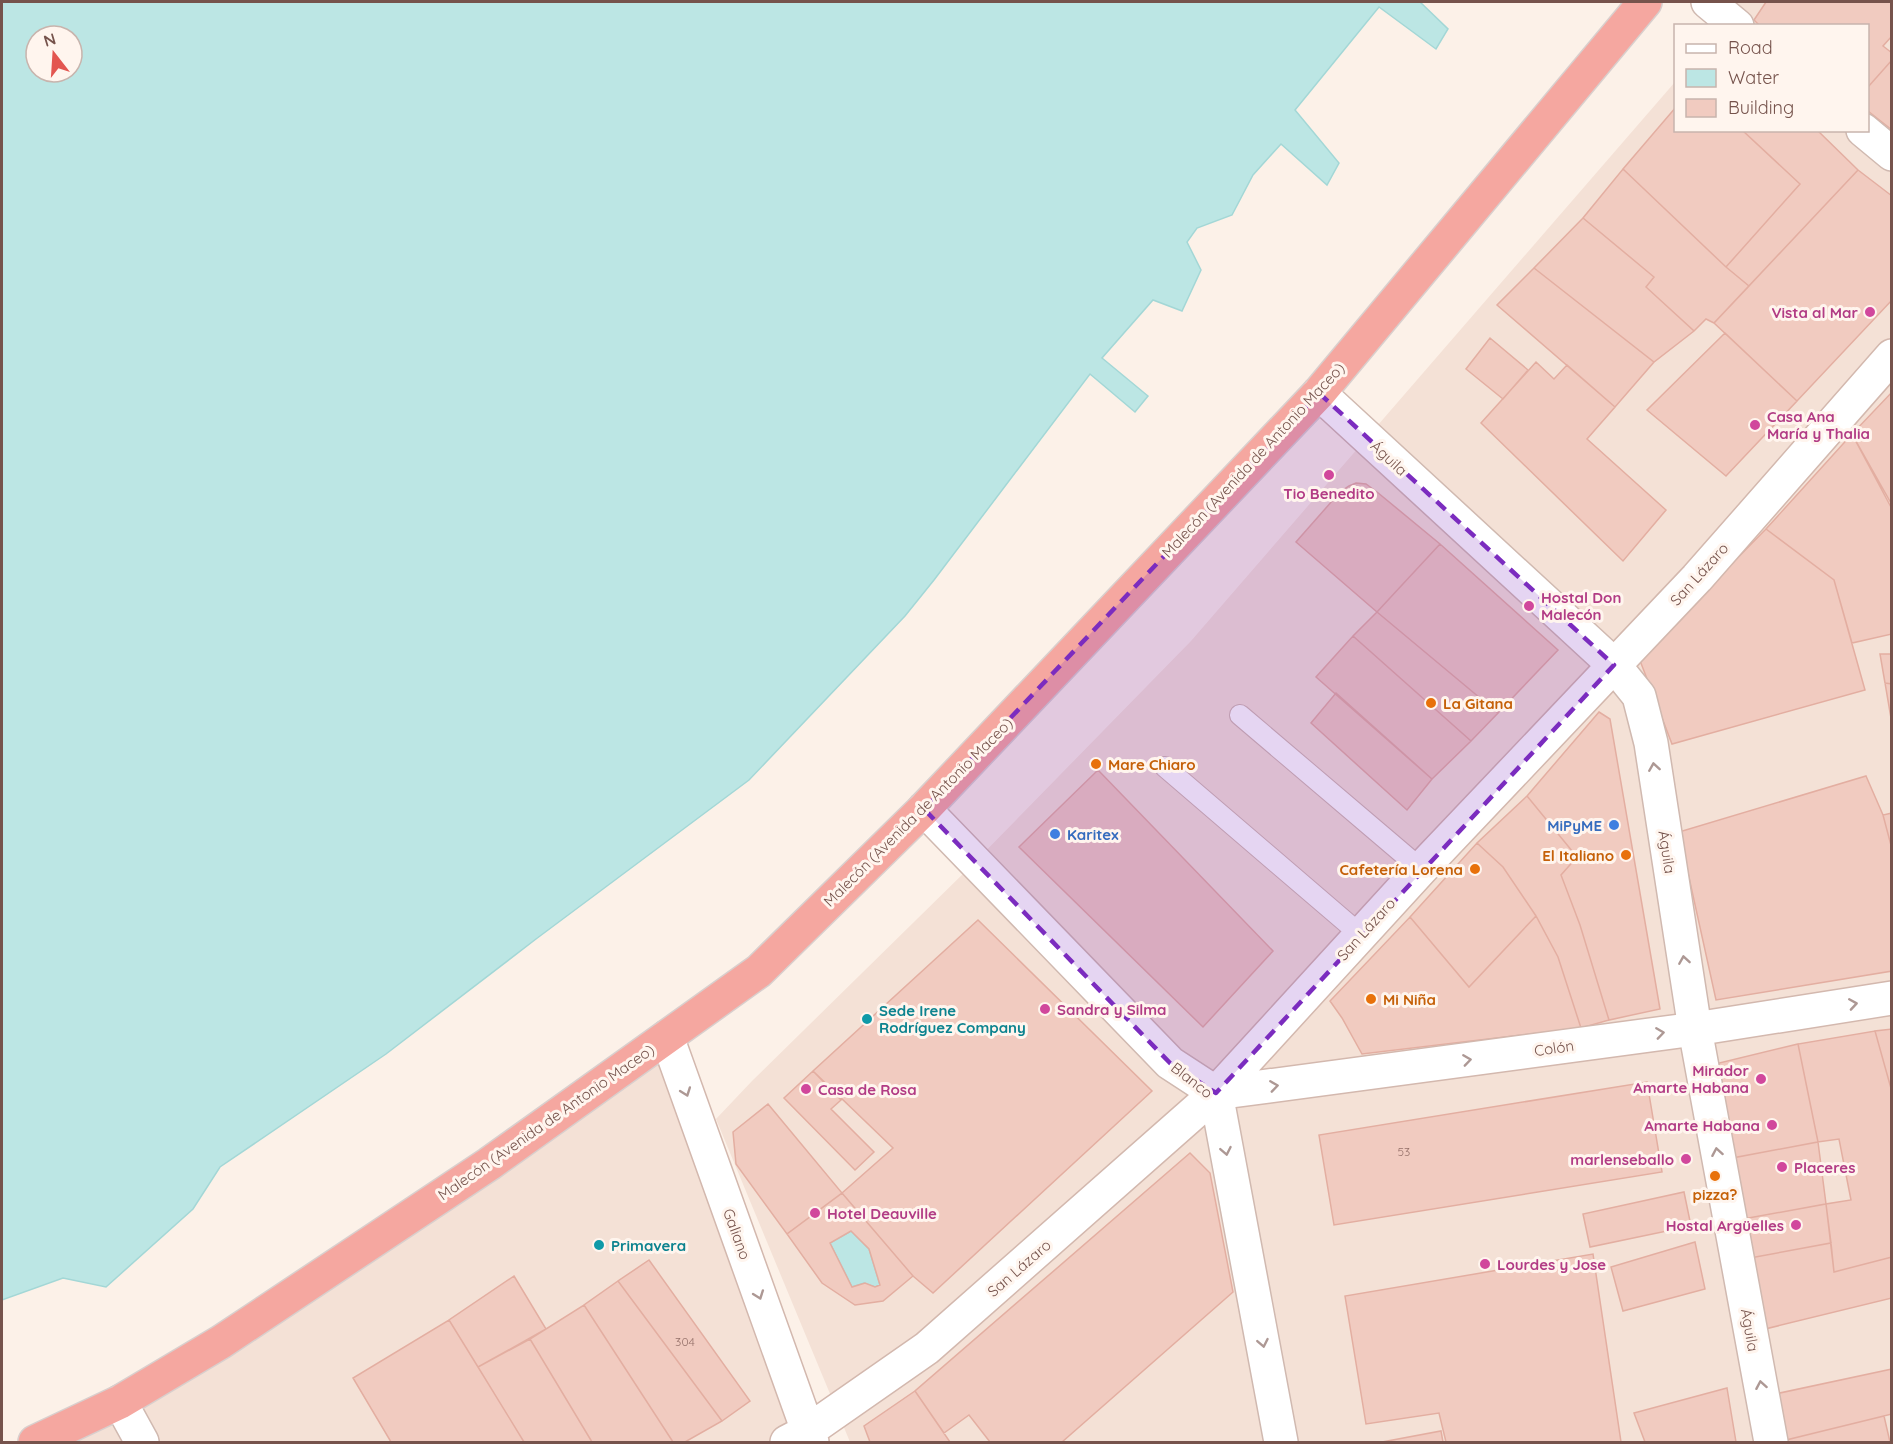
<svg xmlns="http://www.w3.org/2000/svg" width="1893" height="1444" font-family="Quicksand,sans-serif">
<rect width="100%" height="100%" fill="#fcf1e8"/>
<path fill="#f4e1d6" d="M1737,2h154v1440h-1041l-134,-323 36,-38 218,-214 221,-226 484,-559 1,48h192v-104l-149,-1z
M667,1037l145,405h-777z"/>
<path fill="#bce6e4" stroke="#a3d7d6" stroke-width="1.5" fill-rule="evenodd" d="M2,2h1418l28,27 -12,20 -57,-42 -84,103 44,53 -12,22 -46,-41 -28,31 -21,40 -35,13 -10,14 14,28 -19,41 -29,-11 -51,58 46,38 -13,16 -45,-38 -156,206 -29,36 -156,164 -213,159 -150,115 -166,113 -27,42 -87,78 -43,-9 -61,22zM36,36h36v36h-36z
M851,1231l18,18 11,36 -5,2 -11,-4 -12,4 -22,-44z"/>
<path fill="#f1cbc0" stroke="#e3aea1" stroke-width="1.5" fill-rule="evenodd" d="M1766,2h126v34l-9,10 9,7v7l-24,27v-61h-108l-6,-6z
M1892,60v70l-24,-19v-24z
M1676,107v23h66l58,54 -74,83 -103,-98z
M1742,130h75l41,40 -109,116 -23,-19 74,-83z
M1623,169l103,98 23,19 -35,37 -8,-4 -12,12 -48,-44 8,-10 -71,-59z
M1858,170l34,26v104l-95,101 -83,-78z
M1583,218l71,59 -8,10 48,44 -40,31 -120,-94z
M1534,268l120,94 -39,45 -118,-102z
M1725,333l72,68 -71,75 -79,-66z
M1490,338l38,32 -25,29 -37,-30z
M1536,362l18,17 13,-14 48,42 -28,32 79,71 -43,51 -142,-138z
M1892,392v117l-40,-75z
M1852,434l40,71v129l-40,9 -18,-63 -68,-51z
M1356,483l10,1 11,8 63,52 -63,68 -81,-70 44,-50 9,-6z
M1766,529l68,51 31,110 -193,54 -33,-86z
M1440,544l118,106 -60,63 -121,-101z
M1377,612l121,101 -27,28 -118,-105z
M1353,636l118,105 -39,38 -116,-102z
M1880,654h12v30l-7,-1z
M1885,683l7,1v40z
M1336,693l96,86 -25,31 -96,-87z
M1599,712l11,7 50,290 -51,11 -29,-95 -19,-50 16,-18 -50,-61z
M1098,770l175,181 -70,76 -184,-180z
M1866,776l17,39 9,34v122l-176,29 -37,-168z
M1527,796l50,61 -16,18 19,50 29,95 -28,8 -23,-71 -22,-41 -33,-49 -26,-24z
M1892,813v36l-9,-34z
M1477,843l26,24 33,49 -67,71 -59,-70z
M1536,916l22,41 23,71 -219,26 -20,-36 -12,-17 80,-84 59,70z
M978,920l174,171 -219,202 -20,-17 -71,-83 51,-45 -80,-77z
M1892,1029v63l-17,-61z
M1875,1031l17,61v165l-58,15 -8,-68 25,-4 -12,-61 -21,3 -20,-98z
M1798,1044l20,98 -86,16 -17,-94z
M813,1071l28,29 -10,9 43,43 -19,18 -71,-72z
M1647,1082l15,90 -328,53 -15,-90z
M768,1104l74,89 -55,41 -51,-70 -3,-32z
M1818,1142l8,62 -83,15 -11,-61z
M1190,1153l20,20 23,119 -171,150h-72l-21,-27 -25,18 -29,-42z
M1684,1192l7,34 -101,21 -7,-33z
M842,1193l71,83 -30,25 -28,4 -33,-22 -35,-49zM851,1231l18,18 11,36 -5,2 -10,-4 -13,4 -22,-44z
M1826,1204l5,39 -81,15 -7,-39z
M1695,1242l10,47 -82,22 -12,-44z
M1831,1243l3,29 58,-15v41l-131,32 -11,-72z
M1593,1254l28,188h-175l-7,-29 -73,11 -21,-128z
M649,1260l101,141 -28,20 -104,-140z
M514,1276l32,53 -68,38 -29,-47z
M618,1281l104,140 -37,21h-12l-89,-137z
M584,1305l89,137h-81l-62,-103z
M449,1320l29,47 46,75h-133l-38,-64z
M530,1339l62,103h-68l-46,-75z
M1892,1369v45l-106,26 -11,-46z
M1727,1388l9,54h-91l-11,-29z
M915,1391l35,51h-80l-6,-16z
M1884,1416l6,26h-104v-2z
M1441,1431l2,11h-61z"/>
<g fill="none" stroke-linecap="round" stroke-linejoin="round">
<defs>
<path id="lane" d="M1240,715l181,154
M1165,767l196,168"/>
<path id="street" d="M1708,2l29,24
M1863,130l29,24
M1319,393l295,272 25,31 12,47 44,286 76,413
M924,809l246,254 46,30 65,349
M120,1402l22,40"/>
<path id="secondary" d="M667,1037l145,405
M1216,1093l479,-64 197,-31
M787,1442l21,-11 119,-83 289,-255 205,-224 276,-291 195,-222"/>
<path id="highway" d="M35,1442l85,-40 101,-60 268,-178 270,-193 165,-162 395,-416 326,-391"/>
</defs>
<use href="#lane" stroke="#d0b9b0" stroke-width="22"/>
<use href="#street" stroke="#d0b9b0" stroke-width="36"/>
<use href="#secondary" stroke="#d3b8ae" stroke-width="36"/>
<use href="#highway" stroke="#d9cfcd" stroke-width="36"/>
<use href="#lane" stroke="#fff" stroke-width="20"/>
<use href="#street" stroke="#fff" stroke-width="33"/>
<use href="#secondary" stroke="#fff" stroke-width="33"/>
<use href="#highway" stroke="#f5a7a0" stroke-width="33"/>
</g>
<defs><path id="oneway-chevron" d="M-2-3.5L2.5 0L-2 3.5" fill="none" stroke-width="1.6" stroke-linecap="round" stroke-linejoin="round" transform="scale(1.5)"/></defs>
<g stroke="#ad9894">
<use href="#oneway-chevron" transform="translate(1654 767) rotate(-99)"/>
<use href="#oneway-chevron" transform="translate(1684 960) rotate(-99)"/>
<use href="#oneway-chevron" transform="translate(1853 1004) rotate(-9)"/>
<use href="#oneway-chevron" transform="translate(1660 1033) rotate(-8)"/>
<use href="#oneway-chevron" transform="translate(1467 1060) rotate(-8)"/>
<use href="#oneway-chevron" transform="translate(1274 1086) rotate(-8)"/>
<use href="#oneway-chevron" transform="translate(686 1092) rotate(70)"/>
<use href="#oneway-chevron" transform="translate(1226 1151) rotate(79)"/>
<use href="#oneway-chevron" transform="translate(1717 1152) rotate(-100)"/>
<use href="#oneway-chevron" transform="translate(759 1295) rotate(70)"/>
<use href="#oneway-chevron" transform="translate(1263 1343) rotate(79)"/>
<use href="#oneway-chevron" transform="translate(1761 1385) rotate(-100)"/>
</g>
<path fill="#7b2cbf" fill-opacity="0.2" stroke="#7b2cbf" stroke-width="4.5" stroke-dasharray="12 8" stroke-linejoin="round" d="M1319,393l295,272 -398,428 -46,-30 -246,-254z"/>
<g fill="#d1479c" stroke="#fff5ee" stroke-width="2">
<circle cx="1870" cy="312" r="6"/>
<circle cx="1755" cy="425" r="6"/>
<circle cx="1329" cy="475" r="6"/>
<circle cx="1529" cy="606" r="6"/>
<circle cx="1045" cy="1009" r="6"/>
<circle cx="1761" cy="1079" r="6"/>
<circle cx="806" cy="1089" r="6"/>
<circle cx="1772" cy="1125" r="6"/>
<circle cx="1686" cy="1159" r="6"/>
<circle cx="1782" cy="1167" r="6"/>
<circle cx="815" cy="1213" r="6"/>
<circle cx="1796" cy="1225" r="6"/>
<circle cx="1485" cy="1264" r="6"/>
</g>
<g fill="#e8710a" stroke="#fff5ee" stroke-width="2">
<circle cx="1431" cy="703" r="6"/>
<circle cx="1096" cy="764" r="6"/>
<circle cx="1626" cy="855" r="6"/>
<circle cx="1475" cy="869" r="6"/>
<circle cx="1371" cy="999" r="6"/>
<circle cx="1715" cy="1176" r="6"/>
</g>
<g fill="#3f7fe0" stroke="#fff5ee" stroke-width="2">
<circle cx="1614" cy="825" r="6"/>
<circle cx="1055" cy="834" r="6"/>
</g>
<g fill="#0f9aa8" stroke="#fff5ee" stroke-width="2">
<circle cx="867" cy="1019" r="6"/>
<circle cx="599" cy="1245" r="6"/>
</g>
<g text-anchor="middle" dominant-baseline="central" stroke-width="6" stroke-linejoin="round" paint-order="stroke">
<g font-size="12" fill="#957169">
<text x="1404" y="1151">53</text>
<text x="685" y="1341">304</text>
</g>
<g font-size="15" font-weight="bold" fill="#b23c85" stroke="#fff5ee" text-anchor="start">
<text x="1858" y="312" text-anchor="end">Vista al Mar</text>
<text x="1767" y="416">Casa Ana<tspan x="1767" dy="17">María y Thalia</tspan></text>
<text x="1329" y="493" text-anchor="middle">Tio Benedito</text>
<text x="1541" y="597">Hostal Don<tspan x="1541" dy="17">Malecón</tspan></text>
<text x="1057" y="1009">Sandra y Silma</text>
<text x="1749" y="1070" text-anchor="end">Mirador<tspan x="1749" dy="17">Amarte Habana</tspan></text>
<text x="818" y="1089">Casa de Rosa</text>
<text x="1760" y="1125" text-anchor="end">Amarte Habana</text>
<text x="1674" y="1159" text-anchor="end">marlenseballo</text>
<text x="1794" y="1167">Placeres</text>
<text x="827" y="1213">Hotel Deauville</text>
<text x="1784" y="1225" text-anchor="end">Hostal Argüelles</text>
<text x="1497" y="1264">Lourdes y Jose</text>
</g>
<g font-size="15" fill="#76534c" stroke="#fff5ee">
<text transform="translate(1389 458) rotate(43)">Águila</text>
<text transform="translate(1253 460) rotate(-47)">Malecón (Avenida de Antonio Maceo)</text>
<text transform="translate(1699 574) rotate(-48)">San Lázaro</text>
<text transform="translate(918 812) rotate(-45)">Malecón (Avenida de Antonio Maceo)</text>
<text transform="translate(1667 852) rotate(81)">Águila</text>
<text transform="translate(1366 929) rotate(-48)">San Lázaro</text>
<text transform="translate(1554 1048) rotate(-8)">Colón</text>
<text transform="translate(1192 1080) rotate(38)">Blanco</text>
<text transform="translate(546 1122) rotate(-35)">Malecón (Avenida de Antonio Maceo)</text>
<text transform="translate(737 1234) rotate(70)">Galiano</text>
<text transform="translate(1019 1268) rotate(-41)">San Lázaro</text>
<text transform="translate(1750 1330) rotate(80)">Águila</text>
</g>
<g font-size="15" font-weight="bold" fill="#c56008" stroke="#fff5ee" text-anchor="start">
<text x="1443" y="703">La Gitana</text>
<text x="1108" y="764">Mare Chiaro</text>
<text x="1614" y="855" text-anchor="end">El Italiano</text>
<text x="1463" y="869" text-anchor="end">Cafetería Lorena</text>
<text x="1383" y="999">Mi Niña</text>
<text x="1715" y="1194" text-anchor="middle">pizza?</text>
</g>
<g font-size="15" font-weight="bold" fill="#366cbe" stroke="#fff5ee" text-anchor="end">
<text x="1602" y="825">MiPyME</text>
<text x="1067" y="834" text-anchor="start">Karitex</text>
</g>
<g font-size="15" font-weight="bold" fill="#0d838f" stroke="#fff5ee" text-anchor="start">
<text x="879" y="1010">Sede Irene<tspan x="879" dy="17">Rodríguez Company</tspan></text>
<text x="611" y="1245">Primavera</text>
</g>
</g>
<rect width="1893" height="1444" fill="none" stroke="#76534c" stroke-width="6"/>
<rect x="1674" y="24" width="195" height="108" fill="#fff5ee" stroke="#c8b4ad" stroke-width="1.5"/>
<rect x="1686" y="44" width="30" height="9" fill="#ffffff" stroke="#c8b4ad" stroke-width="1.5"/>
<text x="1728" y="54" font-size="18" fill="#76534c">Road</text>
<rect x="1686" y="69" width="30" height="18" fill="#bce6e4" stroke="#c8b4ad" stroke-width="1.5"/>
<text x="1728" y="84" font-size="18" fill="#76534c">Water</text>
<rect x="1686" y="99" width="30" height="18" fill="#f1cbc0" stroke="#c8b4ad" stroke-width="1.5"/>
<text x="1728" y="114" font-size="18" fill="#76534c">Building</text>
<g transform="translate(54 54) rotate(343)"><circle r="28" fill="#fff5ee" stroke="#c8b4ad" stroke-width="1.5"/>
<path d="M0-4.5L10 22L0 15L-10 22Z" fill="#e35650"/>
<text y="-9" font-size="16" font-weight="bold" text-anchor="middle" fill="#76534c">N</text>
</g>
</svg>
